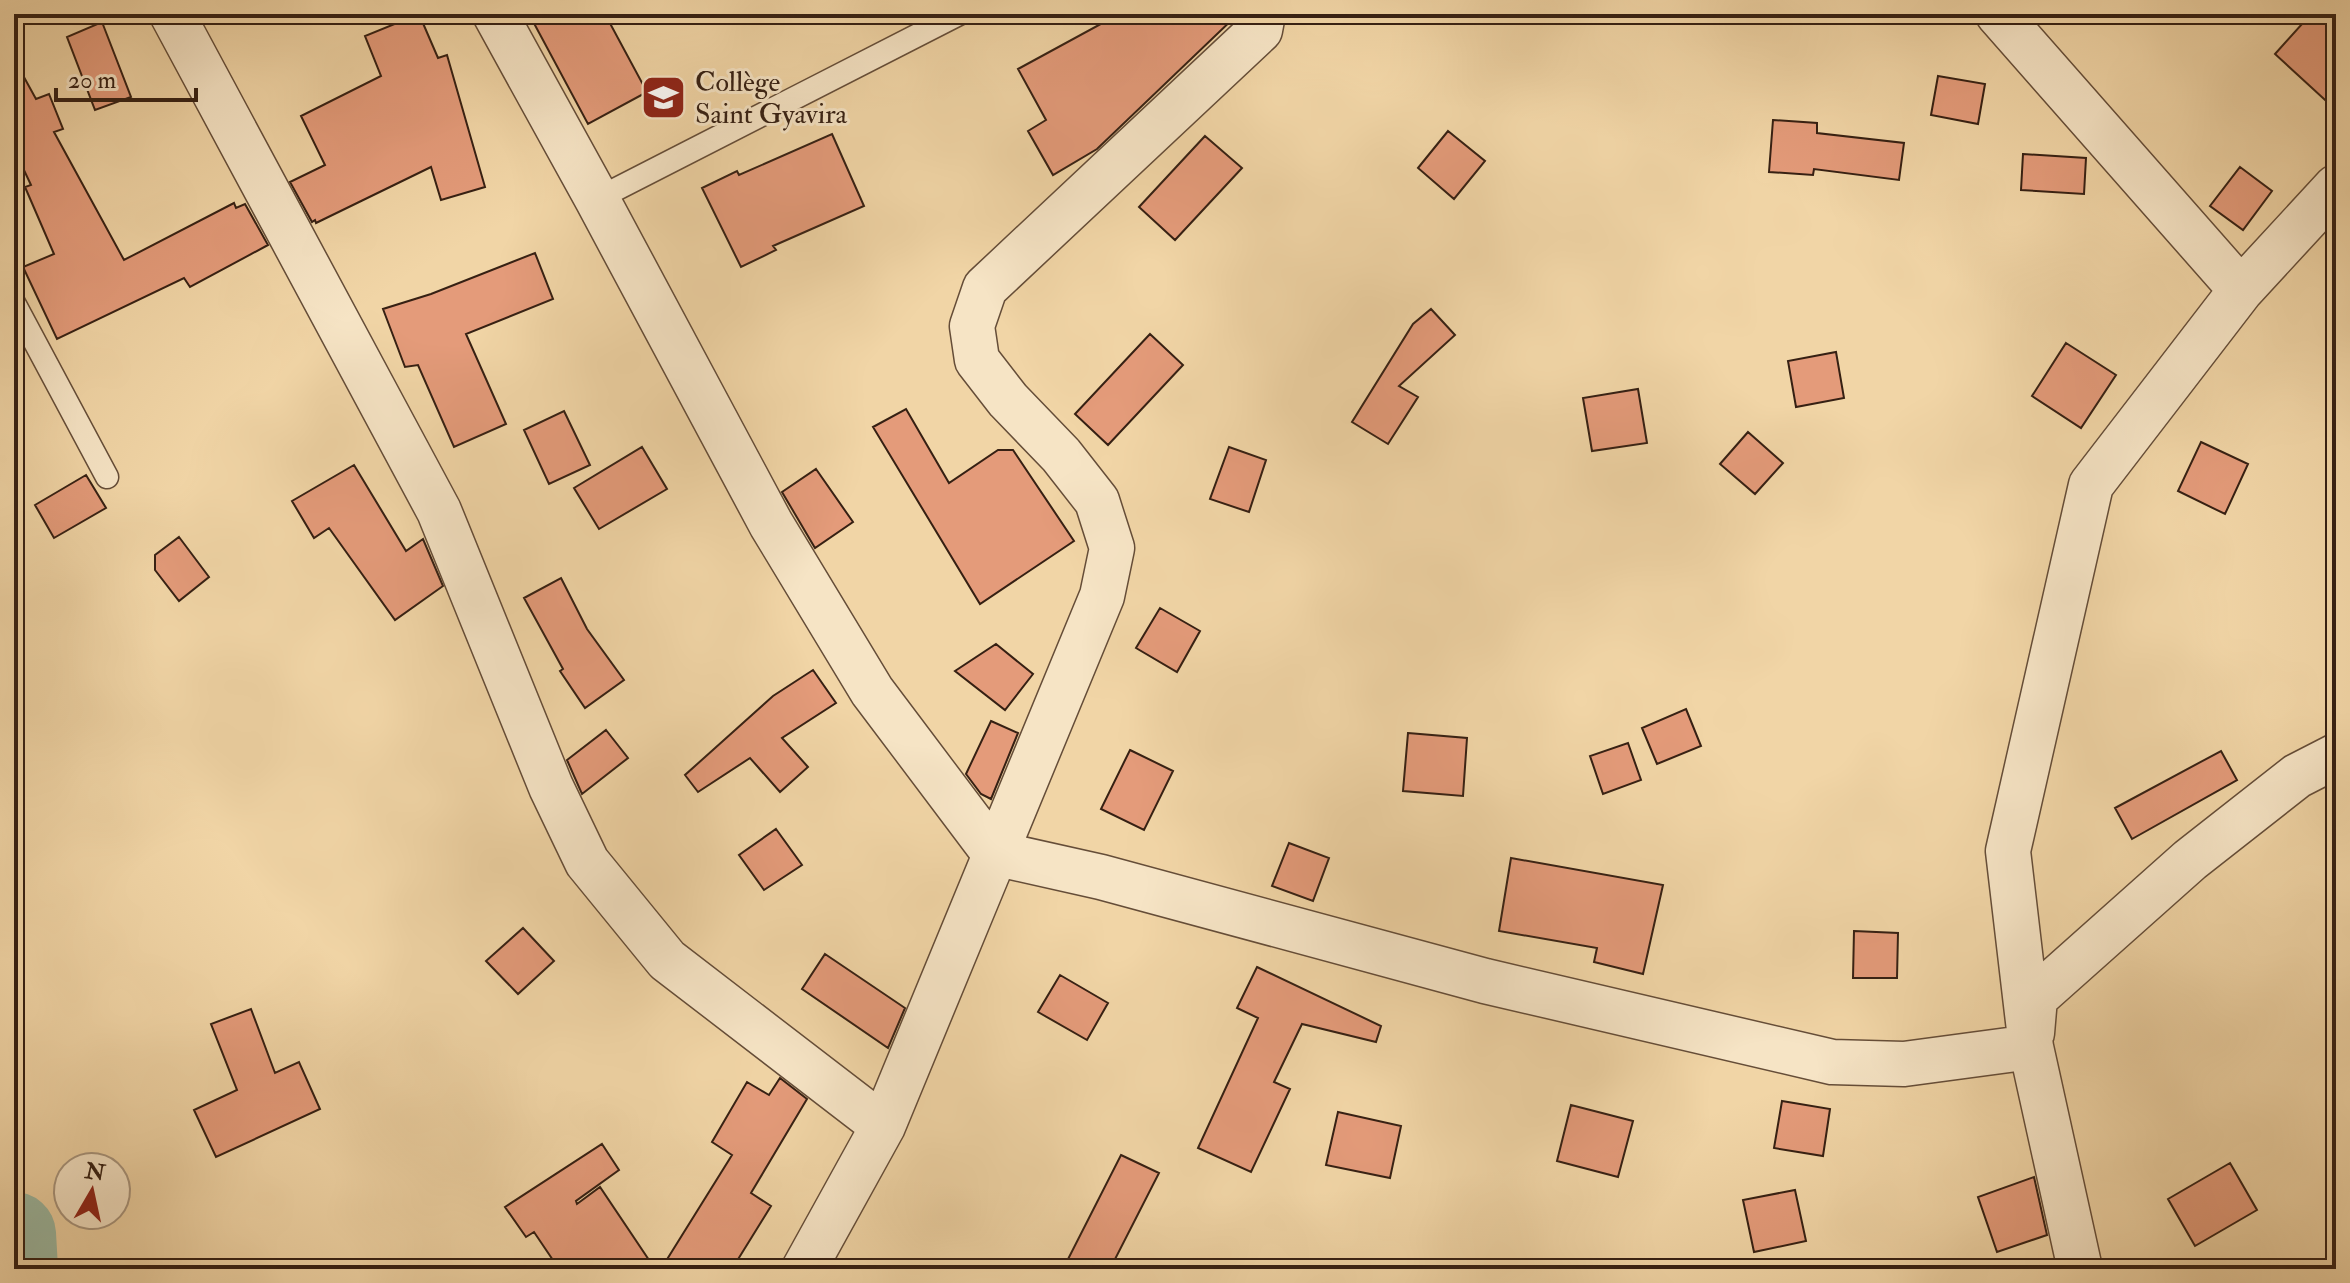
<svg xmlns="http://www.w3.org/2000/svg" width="2350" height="1283" font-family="'IM FELL Double Pica',serif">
<rect width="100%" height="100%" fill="#f1d5a6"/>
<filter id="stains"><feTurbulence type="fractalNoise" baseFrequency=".0025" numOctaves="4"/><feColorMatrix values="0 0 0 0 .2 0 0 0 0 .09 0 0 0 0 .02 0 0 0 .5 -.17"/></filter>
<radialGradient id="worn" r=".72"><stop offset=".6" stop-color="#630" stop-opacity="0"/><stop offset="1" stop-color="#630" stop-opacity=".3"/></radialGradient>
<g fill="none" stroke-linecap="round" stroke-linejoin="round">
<path stroke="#9cb9a2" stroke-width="84" d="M14,1234l2,35"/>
</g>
<path fill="#e49b7a" stroke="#362013" stroke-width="2" d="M419,14l19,44 9,-3 38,132 -44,13 -10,-33 -115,56 -1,-3 -3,2 -22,-40 35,-17 -24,-49 80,-40 -16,-40z
M529,14h76l42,78 -59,32z
M1119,14h119l-141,135 -44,26 -25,-44 18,-11 -28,-51z
M2311,14h13l12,11v85l-61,-56z
M102,22l29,75 -36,13 -28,-73z
M14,59l22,40 13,-5 14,35 -9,3 70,128 110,-57 2,5 9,-4 23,41 -78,42 -6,-9 -127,61 -34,-72 31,-13 -29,-67 6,-2 -17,-36z
M1938,76l47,8 -7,40 -47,-9z
M1773,120l44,3v10l87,10 -5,37 -85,-11 -1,6 -44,-3z
M1448,131l37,30 -31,38 -36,-31z
M832,134l32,72 -91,40 3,4 -35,17 -39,-79 35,-17 2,4z
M1205,136l37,32 -67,72 -36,-33z
M2023,154l63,4 -2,36 -63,-4z
M2240,167l32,24 -29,39 -33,-24z
M535,253l18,46 -87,35 40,90 -52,23 -36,-82 -13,2 -22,-58 48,-15z
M1431,309l24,26 -56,51 19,11 -30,47 -36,-22 61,-98z
M1150,334l33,31 -75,80 -33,-31z
M2066,343l50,32 -35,53 -49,-32z
M1836,352l8,46 -48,9 -8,-46z
M1638,389l9,54 -55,8 -9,-53z
M906,409l43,74 49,-33h15l61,91 -94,63 -107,-177z
M564,411l26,54 -41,19 -25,-54z
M1748,432l35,31 -28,31 -35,-30z
M2201,442l47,22 -23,50 -47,-23z
M642,447l25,42 -68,40 -25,-41z
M1229,447l37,13 -17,52 -39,-13z
M354,465l52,86 17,-12 20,47 -48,34 -66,-92 -15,10 -22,-37z
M816,469l37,53 -38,26 -33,-56z
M86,475l20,33 -52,30 -19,-33z
M179,537l30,40 -30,24 -24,-31v-15z
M561,578l26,51 37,51 -39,28 -25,-37 3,-2 -39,-71z
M1160,608l40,23 -23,41 -41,-24z
M996,644l37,30 -28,36 -50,-39z
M813,670l23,33 -54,35 26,29 -28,25 -30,-34 -52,34 -13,-17 88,-79z
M1686,709l15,37 -44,18 -15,-36z
M991,721l27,12 -27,66 -10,-5 -15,-20z
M606,730l22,28 -46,36 -15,-34z
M1408,733l59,5 -4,58 -60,-5z
M1628,743l13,37 -38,14 -13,-38z
M1130,750l43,21 -29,59 -43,-21z
M2221,751l16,29 -105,59 -17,-31z
M776,829l26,36 -38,25 -25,-35z
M1289,843l40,15 -16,43 -41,-15z
M1511,858l152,27 -20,89 -49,-12 3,-14 -98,-17z
M523,928l31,33 -36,33 -32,-33z
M1854,931l44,2 -1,45h-44z
M825,954l80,54 -17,40 -86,-59z
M1257,967l124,59 -5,16 -74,-18 -28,58 16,7 -39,83 -53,-24 60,-130 -21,-10z
M1060,975l48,28 -21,37 -49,-28z
M251,1009l24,64 24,-11 21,47 -104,48 -22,-47 43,-20 -26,-66z
M780,1078l27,21 -56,94 20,13 -39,63h-71l71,-114 -20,-13 35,-60 22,13z
M1782,1101l48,8 -7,47 -49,-8z
M1571,1105l62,16 -15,56 -61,-16z
M1338,1112l63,14 -11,52 -64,-13z
M602,1144l17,26 -43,31 1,3 23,-17 55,82h-96l-25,-37 -8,5 -21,-30z
M1121,1155l38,18 -49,96h-47z
M2230,1163l27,47 -62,36 -27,-47z
M2034,1177l13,58 -50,17 -19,-55z
M1795,1190l11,51 -52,11 -11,-52z"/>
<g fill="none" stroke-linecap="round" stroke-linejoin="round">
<defs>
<path id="lane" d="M597,199l362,-185
M14,303l93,174"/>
<path id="street" d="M172,14l267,497 112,276 36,75 80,98 216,166
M495,14l102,185 174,325 101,167 122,162 107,24 384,104 347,81 72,2 127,-17
M1998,14l243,276
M2032,1033l3,-35 155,-138 107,-84 39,-20
M804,1269l79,-143 219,-530 10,-48 -15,-47 -36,-46 -53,-55 -31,-40 -5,-34 13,-38 275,-258 3,-16
M2080,1269l-49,-222 -23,-196 83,-366 150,-195 95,-103"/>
</defs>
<use href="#lane" stroke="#654d38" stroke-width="25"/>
<use href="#street" stroke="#654d38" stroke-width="47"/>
<use href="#lane" stroke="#f6e4c5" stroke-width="22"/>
<use href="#street" stroke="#f6e4c5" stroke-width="44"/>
</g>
<defs>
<symbol id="school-square" viewBox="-11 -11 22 22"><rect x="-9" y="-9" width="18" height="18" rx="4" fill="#8f2418" stroke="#f6e4c5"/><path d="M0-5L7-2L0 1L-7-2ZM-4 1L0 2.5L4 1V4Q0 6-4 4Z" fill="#fff"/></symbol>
</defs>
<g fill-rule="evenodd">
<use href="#school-square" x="638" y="72" width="51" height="51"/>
</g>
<g text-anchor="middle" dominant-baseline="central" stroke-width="6" stroke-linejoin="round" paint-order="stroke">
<g font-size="28" fill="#362013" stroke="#f6e4c5" text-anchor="start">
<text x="695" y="82">Collège<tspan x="695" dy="32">Saint Gyavira</tspan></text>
</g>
</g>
<rect width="2350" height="1283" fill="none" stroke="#f1d5a6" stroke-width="48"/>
<rect x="16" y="16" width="2318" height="1251" fill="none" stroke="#362013" stroke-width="4"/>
<rect x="24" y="24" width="2302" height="1235" fill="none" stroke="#362013" stroke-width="2"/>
<g transform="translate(92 1191) rotate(9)"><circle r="38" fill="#f6e4c5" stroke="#a9967e" stroke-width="2"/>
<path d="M0-6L14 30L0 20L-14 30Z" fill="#8f2418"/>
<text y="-12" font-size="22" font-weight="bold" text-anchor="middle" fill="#362013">N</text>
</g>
<path d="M56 88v12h140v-12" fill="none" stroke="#362013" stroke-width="4"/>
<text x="68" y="88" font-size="24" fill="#362013" stroke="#f6e4c5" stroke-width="6" paint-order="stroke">20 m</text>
<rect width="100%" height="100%" filter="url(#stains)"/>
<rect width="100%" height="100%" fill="url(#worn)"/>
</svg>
